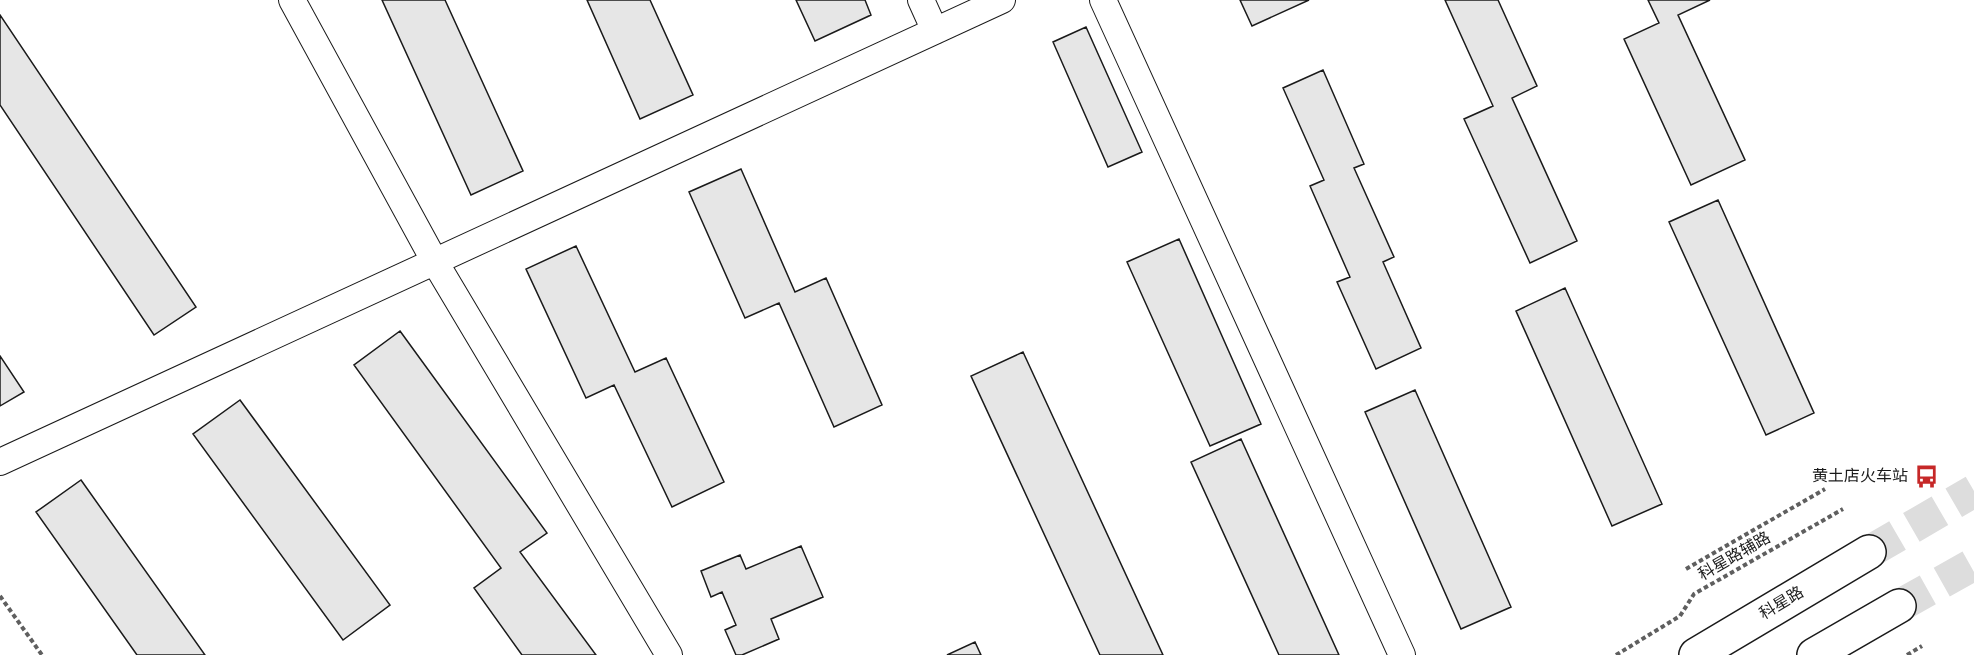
<svg xmlns="http://www.w3.org/2000/svg" width="1974" height="655" font-family="Overpass,'Noto Sans SC',sans-serif">
<rect width="100%" height="100%" fill="#fff"/>
<path fill="#e6e6e6" stroke="#1a1a1a" stroke-width="1.5" d="M382,0h63l78,171 -52,24z
M587,0h63l43,95 -53,24z
M796,0h69l6,15 -56,26z
M1240,0h69l-57,26z
M1445,0h53l39,86 -25,12 65,143 -47,22 -66,-144 29,-13z
M1648,0h62l-32,15 67,145 -54,25 -67,-146 35,-16z
M0,15l196,292 -42,28 -154,-230z
M1086,27l56,125 -34,15 -55,-125z
M1323,70l41,94 -10,4 40,89 -11,5 38,86 -45,21 -39,-87 13,-5 -40,-91 14,-6 -41,-92z
M741,169l54,123 31,-14 56,127 -48,22 -55,-124 -34,15 -56,-126z
M1718,200l96,213 -48,22 -97,-213z
M1179,239l82,185 -51,22 -83,-184z
M576,246l59,126 31,-14 58,124 -52,25 -58,-122 -28,13 -60,-129z
M1565,288l97,216 -50,22 -96,-215z
M400,331l147,202 -27,19 76,103h-74l-48,-67 27,-20 -147,-203z
M1023,352l140,303h-63l-129,-279z
M0,356l24,36 -24,14z
M1415,390l96,217 -50,22 -96,-217z
M240,400l150,205 -47,35 -150,-206z
M1241,439l98,216h-60l-88,-193z
M81,480l124,175h-68l-101,-143z
M801,546l22,51 -52,22 8,20 -37,16h-6l-11,-25 11,-5 -14,-33 -11,5 -10,-26 39,-16 6,14z
M975,642l6,13h-34z"/>
<g fill="none" stroke-linecap="round" stroke-linejoin="round">
<path stroke="#ddd" stroke-width="33" stroke-dasharray="33 16" stroke-linecap="butt" d="M1869,552l105,-61
M1899,606l75,-42"/>
<defs>
<path id="minor" d="M292,0l143,262 234,393
M921,0l14,31
M1103,0l299,655
M0,462l1002,-462"/>
<path id="primary" d="M1696,655l173,-103
M1814,655l85,-49"/>
</defs>
<use href="#minor" stroke="#1a1a1a" stroke-width="28"/>
<use href="#primary" stroke="#1a1a1a" stroke-width="36"/>
<path stroke="#5f5f5f" stroke-width="4" stroke-dasharray="4.5 3" stroke-linecap="butt" d="M1686,569l139,-80
M0,596l42,59
M1616,655l64,-39 14,-22 149,-85
M1907,655l15,-9"/>
<use href="#minor" stroke="#fff" stroke-width="26"/>
<use href="#primary" stroke="#fff" stroke-width="33"/>
</g>
<defs>
<symbol id="bus-bare" viewBox="-9 -9 18 18"><path d="M-5-6H5V4H4V6H2V4H-2V6H-4V4H-5ZM-3.5-4V0h7V-4ZM-3.5 1.2v1.5H-2V1.2ZM2 1.2v1.5H3.5V1.2Z" fill="#c62828" stroke="#fff" stroke-width="2.5" paint-order="stroke"/></symbol>
</defs>
<g fill-rule="evenodd">
<use href="#bus-bare" x="1910" y="460" width="33" height="33"/>
</g>
<g text-anchor="middle" dominant-baseline="central" stroke-width="4.5" stroke-linejoin="round" paint-order="stroke">
<g font-size="16" fill="#1a1a1a" stroke="#fff" text-anchor="end">
<text x="1908" y="477">黄土店火车站</text>
</g>
<g font-size="16" fill="#1a1a1a" stroke="#fff">
<text transform="translate(1735 557) rotate(-30)">科星路辅路</text>
<text transform="translate(1782 604) rotate(-31)">科星路</text>
</g>
</g>
</svg>
